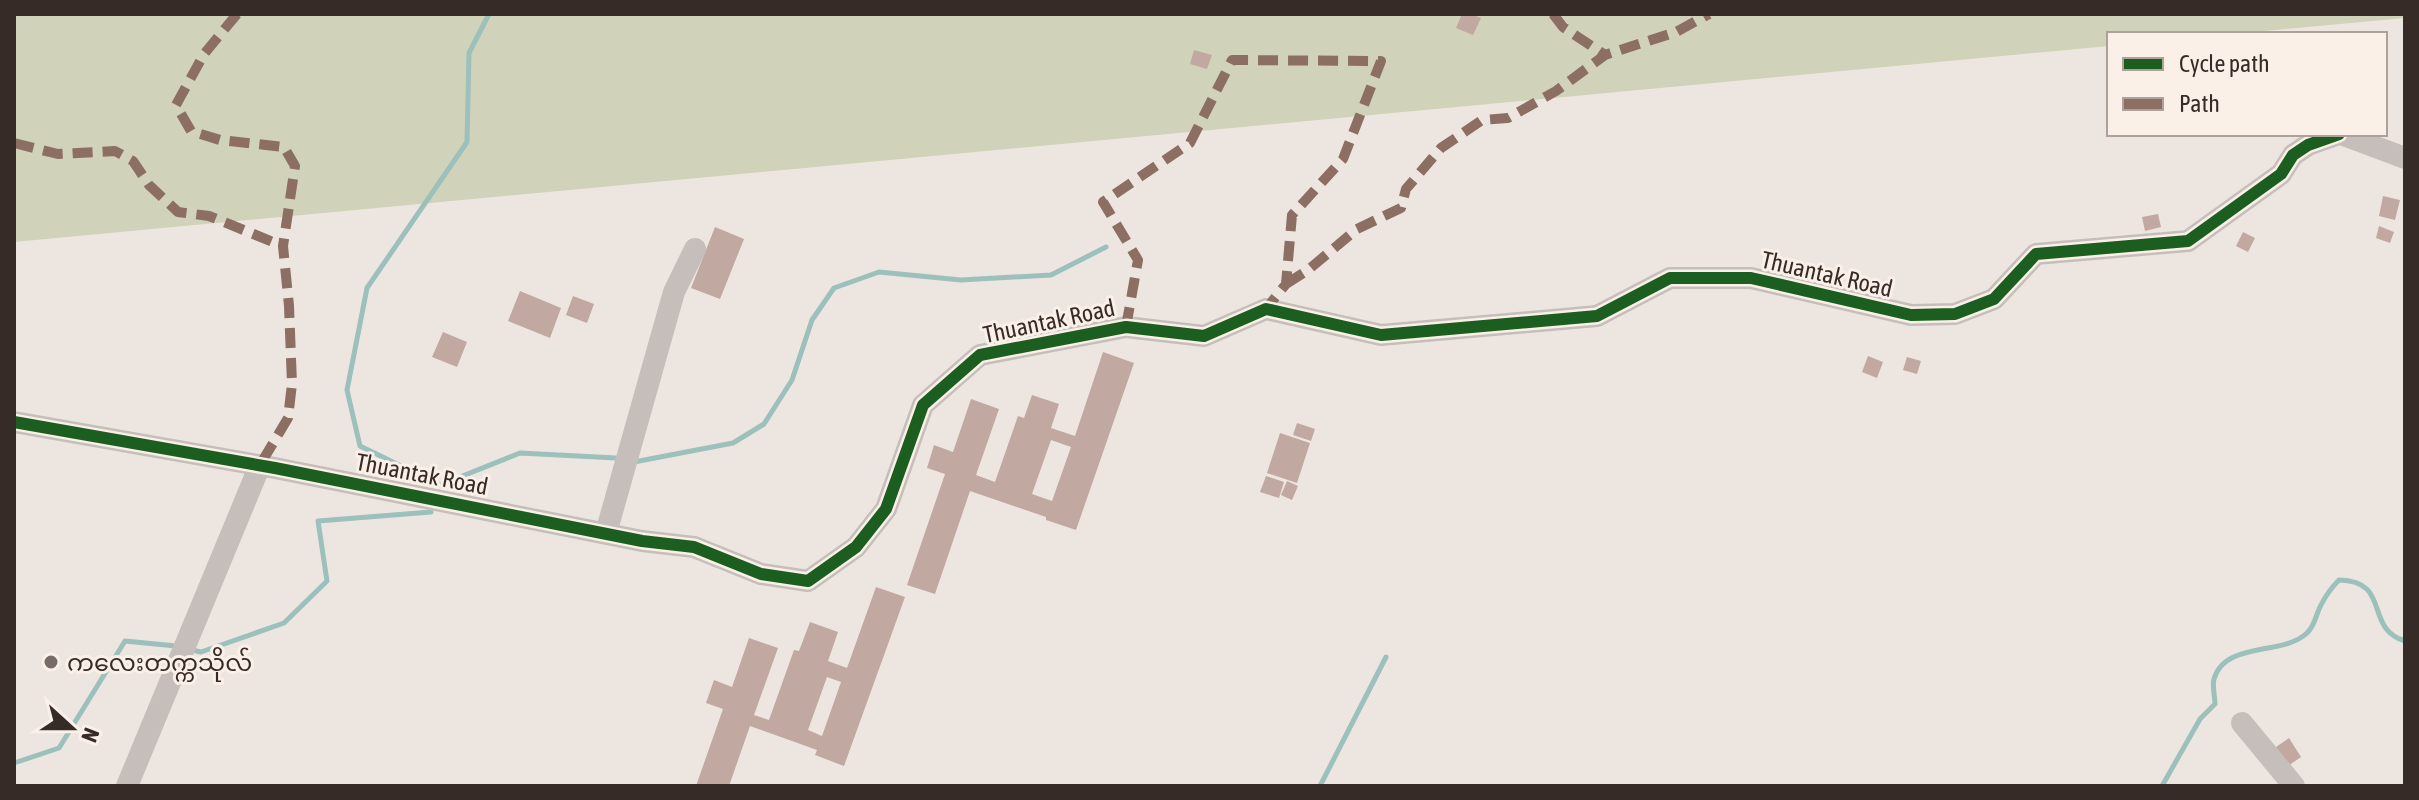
<svg xmlns="http://www.w3.org/2000/svg" width="2419" height="800" font-family="'Asap Condensed','Noto Sans Myanmar',sans-serif">
<rect width="100%" height="100%" fill="#ede6e0"/>
<path fill="#d0d2ba" d="M14,14h2391v4l-173,16h-123v12l-2095,196z"/>
<g fill="none" stroke-linecap="round" stroke-linejoin="round">
<path stroke="#9cc0bc" stroke-width="5" d="M489,14l-20,39 -2,89 -100,146 -20,102 13,56 80,39 80,-32 96,5
M634,462l99,-19 31,-19 28,-44 20,-60 22,-32 45,-16 82,8 90,-5 55,-28
M192,650l9,2 83,-29 43,-42 -9,-60 113,-9
M14,763l45,-15 66,-107 51,5
M1320,786l66,-129
M2162,786l38,-67 15,-15c0,-7 -3,-18 -1,-25 11,-38 69,-23 93,-46 8,-7 9,-19 14,-28 5,-10 10,-17 18,-25 53,1 24,48 66,61"/>
</g>
<path fill="#c1a8a1" fill-rule="evenodd" d="M1462,14h9l10,4 -8,17 -17,-7z
M1194,50l18,5 -5,14 -17,-5z
M2383,196l17,4 -5,20 -16,-4z
M2158,214l3,13 -16,4 -3,-14z
M2379,226l15,6 -4,11 -14,-5z
M715,227l29,12 -24,60 -29,-11z
M2243,232l12,6 -7,14 -12,-6z
M520,291l41,17 -11,30 -42,-17z
M573,296l21,8 -7,19 -21,-8z
M443,332l24,10 -10,25 -25,-10z
M1103,352l31,11 -58,167 -30,-10v-3l-76,-26 -35,103 -28,-9 38,-111 -18,-6 7,-23 19,7 18,-53 28,10 -23,66 19,7 23,-66 6,2 8,-23 27,9 -8,24 24,8zM1051,440l20,7 -19,54 -20,-7z
M1868,356l15,6 -6,16 -15,-6z
M1907,357l14,4 -4,13 -14,-4z
M1297,423l18,6 -4,12 -18,-6z
M1280,433l30,10 -13,40 -30,-10z
M1266,476l18,6 -5,16 -19,-6z
M1287,481l11,5 -6,14 -11,-5z
M876,587l29,10 -61,169 -29,-11 2,-5 -67,-24 -21,60h-33l27,-77 -17,-6 8,-23 18,7 17,-49 29,10 -24,67 15,5 25,-70 5,1 11,-29 28,10 -10,29 19,7zM827,677l14,5 -19,54 -14,-6z
M2289,738l12,19 -13,9 -12,-19z"/>
<g fill="none" stroke-linecap="round" stroke-linejoin="round">
<path stroke="#c6beba" stroke-width="22" d="M2341,134l64,24
M14,422l261,46 367,73 52,6 67,27 47,7 48,-34 30,-38 37,-104 57,-50 146,-28 78,9 62,-27 115,26 216,-19 73,-38h81l160,37 44,-1 39,-15 42,-45 152,-13 93,-67 12,-19 15,-10 31,-11
M606,533l68,-241 21,-43
M2242,723l52,63
M127,786l133,-321"/>
<path stroke="#8d6e63" stroke-width="10" stroke-dasharray="20 10" stroke-linecap="butt" d="M237,14l-33,40 -28,51 15,26 29,9 64,7 11,19 -12,80 6,60 3,78 -4,34 -28,47
M1553,14l10,13 42,28
M14,143l44,11 57,-3 18,10 16,24 29,27 31,4 74,30
M1286,284l22,-14 49,-41 44,-21 5,-19 35,-41 41,-28 26,-2 48,-27 49,-36 71,-23 33,-18
M1126,327l12,-67 -35,-58 87,-59 42,-83 149,1 -38,98 -51,56 -6,69 -20,25"/>
<defs>
<path id="cycleway" d="M14,422l261,46 367,73 52,6 67,27 47,7 48,-34 30,-38 37,-104 57,-50 146,-28 78,9 62,-27 115,26 216,-19 73,-38h81l160,37 44,-1 39,-15 42,-45 152,-13 93,-67 12,-19 15,-10 31,-11"/>
</defs>
<use href="#cycleway" stroke="#faf0e8" stroke-width="17"/>
<use href="#cycleway" stroke="#1b5e20" stroke-width="12"/>
</g>
<circle fill="#776c68" stroke="#faf0e8" stroke-width="3" cx="51" cy="662" r="8"/>
<g text-anchor="middle" dominant-baseline="central" stroke-width="6" stroke-linejoin="round" paint-order="stroke">
<g font-size="24" fill="#372b28" stroke="#faf0e8">
<text transform="translate(1827 274) rotate(13)">Thuantak Road</text>
<text transform="translate(1049 321) rotate(-12)">Thuantak Road</text>
<text transform="translate(422 474) rotate(11)">Thuantak Road</text>
</g>
<g font-size="24" fill="#372b28" stroke="#faf0e8" text-anchor="start">
<text x="67" y="662">ကလေးတက္ကသိုလ်</text>
</g>
</g>
<rect width="2419" height="800" fill="none" stroke="#372b28" stroke-width="32"/>
<rect x="2107" y="32" width="280" height="104" fill="#faf0e8" stroke="#aca19b" stroke-width="2"/>
<rect x="2123" y="58" width="40" height="12" fill="#1b5e20" stroke="#aca19b" stroke-width="2"/>
<text x="2179" y="72" font-size="24" fill="#372b28">Cycle path</text>
<rect x="2123" y="98" width="40" height="12" fill="#8d6e63" stroke="#aca19b" stroke-width="2"/>
<text x="2179" y="112" font-size="24" fill="#372b28">Path</text>
<g transform="translate(72 728) rotate(111)" stroke="#faf0e8" stroke-width="6" paint-order="stroke">
<path d="M0-6L14 30L0 20L-14 30Z" fill="#372b28"/>
<text y="-12" font-size="22" font-weight="bold" text-anchor="middle" fill="#372b28">N</text>
</g>
</svg>
